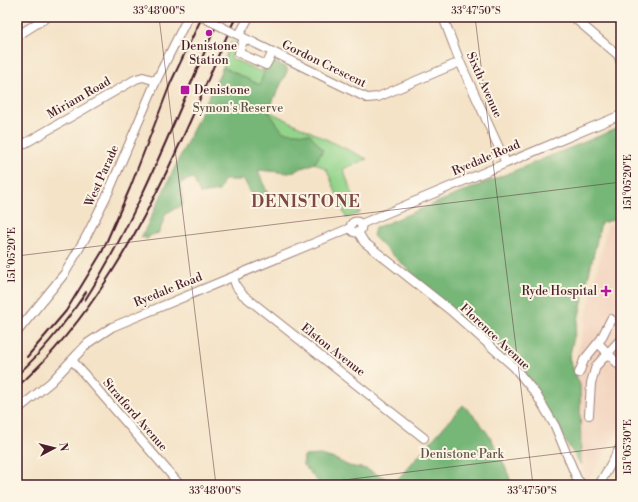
<svg xmlns="http://www.w3.org/2000/svg" width="638" height="502" font-family="'Libre Bodoni',serif">
<rect width="100%" height="100%" fill="#fcf5e5"/>
<filter id="ink" filterUnits="userSpaceOnUse"><feTurbulence type="fractalNoise" baseFrequency=".025" numOctaves="2"/><feDisplacementMap in="SourceGraphic" scale="8" xChannelSelector="R" yChannelSelector="G"/><feConvolveMatrix kernelMatrix="1 2 1 2 8 2 1 2 1" color-interpolation-filters="sRGB"/></filter>
<filter id="wash" filterUnits="userSpaceOnUse"><feTurbulence type="fractalNoise" baseFrequency=".012" numOctaves="4" result="noise"/><feDisplacementMap in="SourceGraphic" scale="16" xChannelSelector="R" yChannelSelector="G"/><feGaussianBlur stdDeviation="0.9" result="paint"/><feColorMatrix in="noise" values="0 0 0 0 0 0 0 0 0 0 0 0 0 0 0 0 0 1.4 0 .05"/><feComposite in="paint" operator="in"/></filter>
<g filter="url(#wash)">
<rect width="100%" height="100%" fill="#f4e3c7"/>
<path fill="#f3d4bf" d="M621,218v207l-31,53 -4,1 -18,-55 9,-68 30,-130z"/>
<path fill="#93d48b" stroke="#6e7a5b" d="M230,41l7,2 -6,15 30,14 7,-14 20,11 -20,42 99,48 -24,10 17,44 -14,5 -19,-48 -12,-7h-7l-128,16 -32,60h-3l78,-172z"/>
<path fill="#76b677" stroke="#606a51" d="M268,58l20,11 -20,42 15,21 27,2 13,16 -8,13 -26,10 -31,-3 11,27 -14,3 -11,-20h-20l-5,11 -19,3 -7,-16 -13,5 3,22 -17,8 -7,20 -18,5 82,-171 37,18z
M621,127v91l-20,5 -32,135 11,27 1,80 -62,-95 -69,-60 -77,-74 2,-8z
M463,405c25,23 38,48 49,80h-191l-18,-20 1,-9 16,-1 15,4 14,7 17,3 21,10 10,1z"/>
</g>
<g filter="url(#ink)">
<g fill="none" stroke-linecap="round" stroke-linejoin="round">
<defs>
<path id="minor" d="M443,17l17,45 46,101
M573,17l45,38 3,8
M234,33l133,65 11,-1 82,-35
M239,35l10,-18
M17,36l30,-19
M244,38l-5,15 27,12 7,-13
M17,148l119,-69 7,-2 13,4
M350.5 227a5.5 5.5 0 1 1 11 0a5.5 5.5 0 1 1-11 0Z
M361,224l260,-109
M358,232l6,10 86,68 64,57 22,27 19,32 22,53 6,6
M233,277l3,9 6,8 182,144
M17,332l48,-59 22,-38 22,-44 47,-110 32,-64
M598,343l23,24
M72,360l108,125
M579,373l5,-13 17,-21 10,-20
M17,410l34,-28 37,-39 24,-16 238,-99
M589,415l2,-32 5,-17 25,-27
M599,485l22,-39"/>
</defs>
<use href="#minor" stroke="#9f8179" stroke-width="10"/>
<use href="#minor" stroke="#fff" stroke-width="8"/>
<path stroke="#4a1f2b" stroke-width="2" d="M85,300c56,-88 92,-188 135,-283
M27,357l39,-46 36,-59 28,-64 41,-106 31,-65
M17,375c27,-24 49,-53 69,-83
M17,387c74,-66 124,-158 165,-248 19,-40 34,-82 54,-122"/>
<defs>
<path id="minor-bridge" d="M202,17l32,16"/>
</defs>
<use href="#minor-bridge" stroke="#9f8179" stroke-width="10" stroke-linecap="butt"/>
<use href="#minor-bridge" stroke="#fff" stroke-width="8"/>
</g>
</g>
<path fill="none" stroke="#4a1f2b" stroke-width="1" stroke-opacity="0.45" d="M159,17l57,468M475,17l58,468M17,256l604,-74M303,485l318,-39"/>
<g fill="#b5179e" stroke="#fcf5e5" stroke-width="1.5">
<circle cx="209" cy="33" r="4"/>
<rect x="180" y="85" width="10" height="10" rx="2"/>
<path d="M604 285h4v4h4v4h-4v4h-4v-4h-4v-4h4z"/>
</g>
<g text-anchor="middle" dominant-baseline="central" stroke-width="4" stroke-linejoin="round" paint-order="stroke">
<g font-size="12" fill="#4a1f2b" stroke="#fcf5e5">
<text x="209" y="46">Denistone<tspan x="209" dy="14">Station</tspan></text>
<text x="194" y="90" text-anchor="start">Denistone</text>
<text x="597" y="291" text-anchor="end">Ryde Hospital</text>
</g>
<g font-size="12" fill="#4a1f2b" stroke="#fcf5e5">
<text transform="translate(324 64) rotate(26)">Gordon Crescent</text>
<text transform="translate(484 85) rotate(66)">Sixth Avenue</text>
<text transform="translate(79 98) rotate(-30)">Miriam Road</text>
<text transform="translate(486 158) rotate(-23)">Ryedale Road</text>
<text transform="translate(102 176) rotate(-66)">West Parade</text>
<text transform="translate(168 290) rotate(-22)">Ryedale Road</text>
<text transform="translate(495 337) rotate(43)">Florence Avenue</text>
<text transform="translate(333 350) rotate(38)">Elston Avenue</text>
<text transform="translate(135 415) rotate(49)">Stratford Avenue</text>
</g>
<g font-size="12" fill="#605548" stroke="#fcf5e5">
<text x="238" y="108">Symon's Reserve</text>
<text x="462" y="454">Denistone Park</text>
</g>
<g font-size="16" font-weight="bold" letter-spacing="1" fill="#7c4745" stroke="#fcf5e5">
<text x="306" y="202">DENISTONE</text>
</g>
</g>
<rect width="638" height="502" fill="none" stroke="#fcf5e5" stroke-width="44"/>
<g transform="translate(54 448) rotate(83)" stroke="#fcf5e5" stroke-width="3" paint-order="stroke">
<path d="M0-3L7 15L0 10L-7 15Z" fill="#4a1f2b"/>
<text y="-6" font-size="11" font-weight="bold" text-anchor="middle" fill="#4a1f2b">N</text>
</g>
<rect x="22" y="22" width="594" height="458" fill="none" stroke="#4a1f2b" stroke-width="1.5"/>
<g font-size="10" text-anchor="middle" fill="#4a1f2b">
<text x="159" y="14">33°48'00"S</text>
<text x="476" y="14">33°47'50"S</text>
<text transform="translate(627 182) rotate(-90)" y="4">151°05'20"E</text>
<text transform="translate(11 255) rotate(-90)" y="4">151°05'20"E</text>
<text transform="translate(627 447) rotate(-90)" y="4">151°05'30"E</text>
<text x="215" y="494">33°48'00"S</text>
<text x="532" y="494">33°47'50"S</text>
</g>
</svg>
